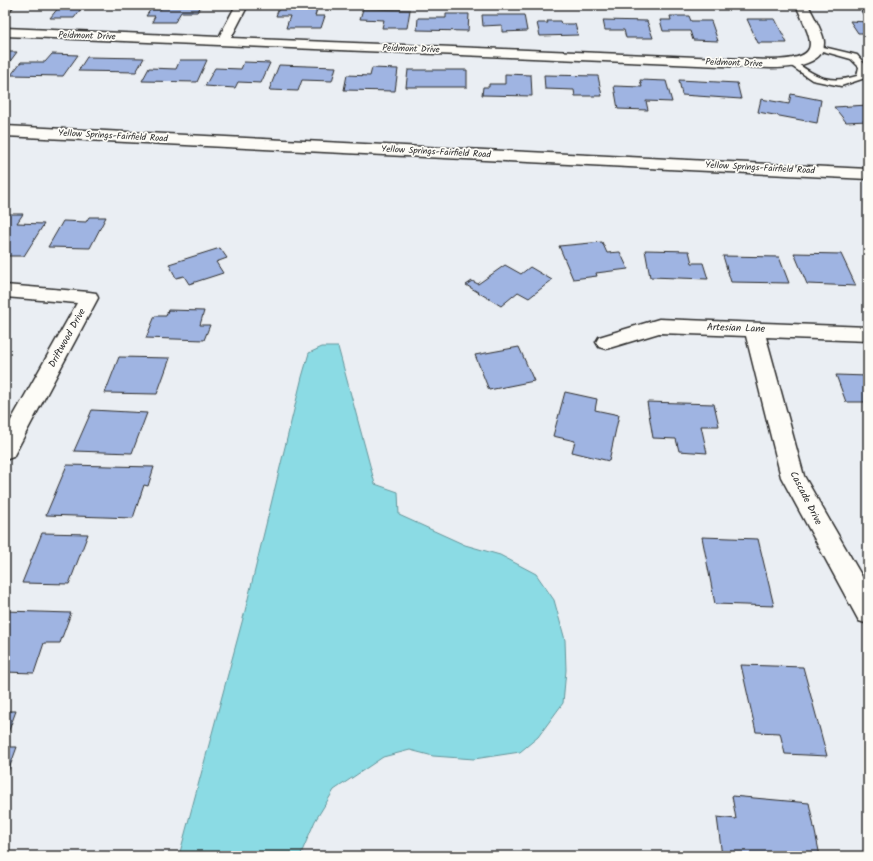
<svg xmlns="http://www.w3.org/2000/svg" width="873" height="861" font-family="Kalam,sans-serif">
<rect width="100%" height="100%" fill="#eaeef3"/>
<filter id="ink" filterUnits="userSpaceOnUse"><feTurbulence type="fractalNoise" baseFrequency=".025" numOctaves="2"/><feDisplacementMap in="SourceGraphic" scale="8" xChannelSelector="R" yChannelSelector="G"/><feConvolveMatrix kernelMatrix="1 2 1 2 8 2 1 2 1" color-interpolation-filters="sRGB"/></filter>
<g filter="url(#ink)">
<path fill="#8bdbe4" stroke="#65959a" d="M322,347h16l37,137 23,8 1,23 66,30 35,10 36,19 18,26 11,40 1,30 -3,33 -25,34 -18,15 -46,7 -41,-3 -23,-6 -27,7 -49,33 -19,31 -15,35h-121l66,-245 57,-234 7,-24z"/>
<path fill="#9fb4e2" stroke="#2b2b2b" d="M47,5h37l-10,13h-24l9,-11h-13z
M164,5h38l-5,7h-16l-6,10h-23l3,-6h-9l5,-7h10z
M280,5l38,1 -3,10h10l-4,12h-35l4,-12h-14z
M363,9l47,1 -3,18h-25l2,-8 -24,-1z
M861,11h7v22h-10l-8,-12 18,1z
M446,14h23l-1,17 -51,-1 1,-12h28z
M482,15h42l3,16 -25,1v-7l-19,1z
M670,16h19l2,5h20l7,20 -25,-1 -3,-9h-27l-3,-11h11z
M747,19h28l12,24h-29z
M603,20l44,1 6,17h-27l-2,-8h-19z
M547,21h13l1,3h14l3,11 -38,1 -3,-13h11z
M5,52h12l-12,16z
M52,54l26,1 -15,21 -52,-1 10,-13h24z
M87,57l57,1 -8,14 -58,-1z
M180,60h27l-10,22 -55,-1 7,-13 27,1z
M244,62l26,1 -9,20 -23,-1 -3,6 -30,-2 10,-18 26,1z
M279,65l57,2 -4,14 -30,-1 -4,11 -29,-1z
M372,68l26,1 -3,22 -51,-1 3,-15 23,1z
M408,70h59v17h-61z
M505,74l26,1 1,21 -50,-1 1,-8h6v-3h16z
M544,75l54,1 4,20h-27l-1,-6 -29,-1z
M640,80l26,1 6,21 -26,-1 2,9 -30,-1 -4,-23 28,1z
M679,80l58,3 4,16 -59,-4z
M791,94l30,6 -4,23 -59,-11 3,-13 28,5z
M868,105v16l-22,1 -12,-15z
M8,214h15l-6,9 27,1 -20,32h-19v-38z
M89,217h17l-16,31 -42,-1 15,-26 23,1z
M602,242l5,11 13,-1 8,17 -32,4 1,3 -24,3 -14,-33z
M220,248l7,10 -11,4 7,11 -34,11 -5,-8 -8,2 -7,-14z
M645,250l44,1 3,12h11l5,16 -58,-2z
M794,253l47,1 15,32 -49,-2z
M723,256l56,1 10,26 -58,-1z
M505,265l16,9 9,-7 22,13 -23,18 -11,-6 -17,14 -35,-21 6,-4 6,3z
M168,310l36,1 -4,14h10l-6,15 -58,-2 9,-22h11z
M519,347l15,34 -45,9 -14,-35z
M119,357l51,1 -13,36 -52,-1z
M836,375l32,1v26h-22z
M565,392l32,7 -2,11 24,5 -10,46 -37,-9 3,-11 -22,-5z
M647,402l67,2 5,22h-18l6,27 -28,-2 -3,-12 -23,-1z
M92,410l55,3 -15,40 -58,-2z
M67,465l87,2 -6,19 -4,-1 -11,33 -87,-3z
M42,533l46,1 -19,50 -47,-1z
M702,537l56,2 16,67 -59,-2z
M5,611l66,2 -11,30h-16l-10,30 -29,-1z
M741,665l62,2 24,89 -42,-2 -5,-21 -24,-1z
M5,711h11l-11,30z
M5,747h12l-12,33z
M732,796l77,7 11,53h-98l-5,-39 19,2z"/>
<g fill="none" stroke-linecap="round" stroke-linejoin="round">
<defs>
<path id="lane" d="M815,45l42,10 10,12 -2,11 -24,8 -29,-6 -25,-17 7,-2c23,17 35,23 63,15l2,-9 -8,-8 -36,-10z"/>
<path id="street" d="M5,5h9l-5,6 -4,1z
M236,5h12l-17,33 540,22c54,-1 41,-18 25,-55h12c4,8 16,29 16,37 1,24 -36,26 -53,26l-766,-32v-8l214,9z
M5,285l84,7 7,1 2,5 -85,159 -8,3v-29l72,-128 -72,-6z
M659,319l209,8v14l-102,-4 38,139 64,111v37l-9,-3 -78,-144 -35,-141 -87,-3 -53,16 -7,-2 -3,-5 3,-5z"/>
<path id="secondary" d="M5,126l863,43v10l-863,-43z"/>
</defs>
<use href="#lane" stroke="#2b2b2b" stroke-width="3"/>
<use href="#street" stroke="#2b2b2b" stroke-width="3"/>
<use href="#secondary" stroke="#2b2b2b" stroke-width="3"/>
<use href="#lane" fill="#fdfcf7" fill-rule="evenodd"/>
<use href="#street" fill="#fdfcf7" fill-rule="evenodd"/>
<use href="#secondary" fill="#fdfcf7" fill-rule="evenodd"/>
</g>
</g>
<g text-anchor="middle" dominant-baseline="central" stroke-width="3.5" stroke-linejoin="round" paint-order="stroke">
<g font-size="9" fill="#2b2b2b" stroke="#fdfcf7">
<text transform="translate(87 36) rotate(2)">Peidmont Drive</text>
<text transform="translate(411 49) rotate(2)">Peidmont Drive</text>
<text transform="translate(734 63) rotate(2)">Peidmont Drive</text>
<text transform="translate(113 136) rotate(3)">Yellow Springs-Fairfield Road</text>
<text transform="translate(436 152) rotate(3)">Yellow Springs-Fairfield Road</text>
<text transform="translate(760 168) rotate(3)">Yellow Springs-Fairfield Road</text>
</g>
<g font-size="10" fill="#2b2b2b" stroke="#fdfcf7">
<text transform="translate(736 328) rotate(2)">Artesian Lane</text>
<text transform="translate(67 338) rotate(-61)">Driftwood Drive</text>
<text transform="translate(806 498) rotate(63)">Cascade Drive</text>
</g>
</g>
<rect width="873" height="861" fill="none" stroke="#fdfcf7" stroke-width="20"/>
<rect x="10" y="10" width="853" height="841" fill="none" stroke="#2b2b2b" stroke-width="1.5" filter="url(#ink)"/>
</svg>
